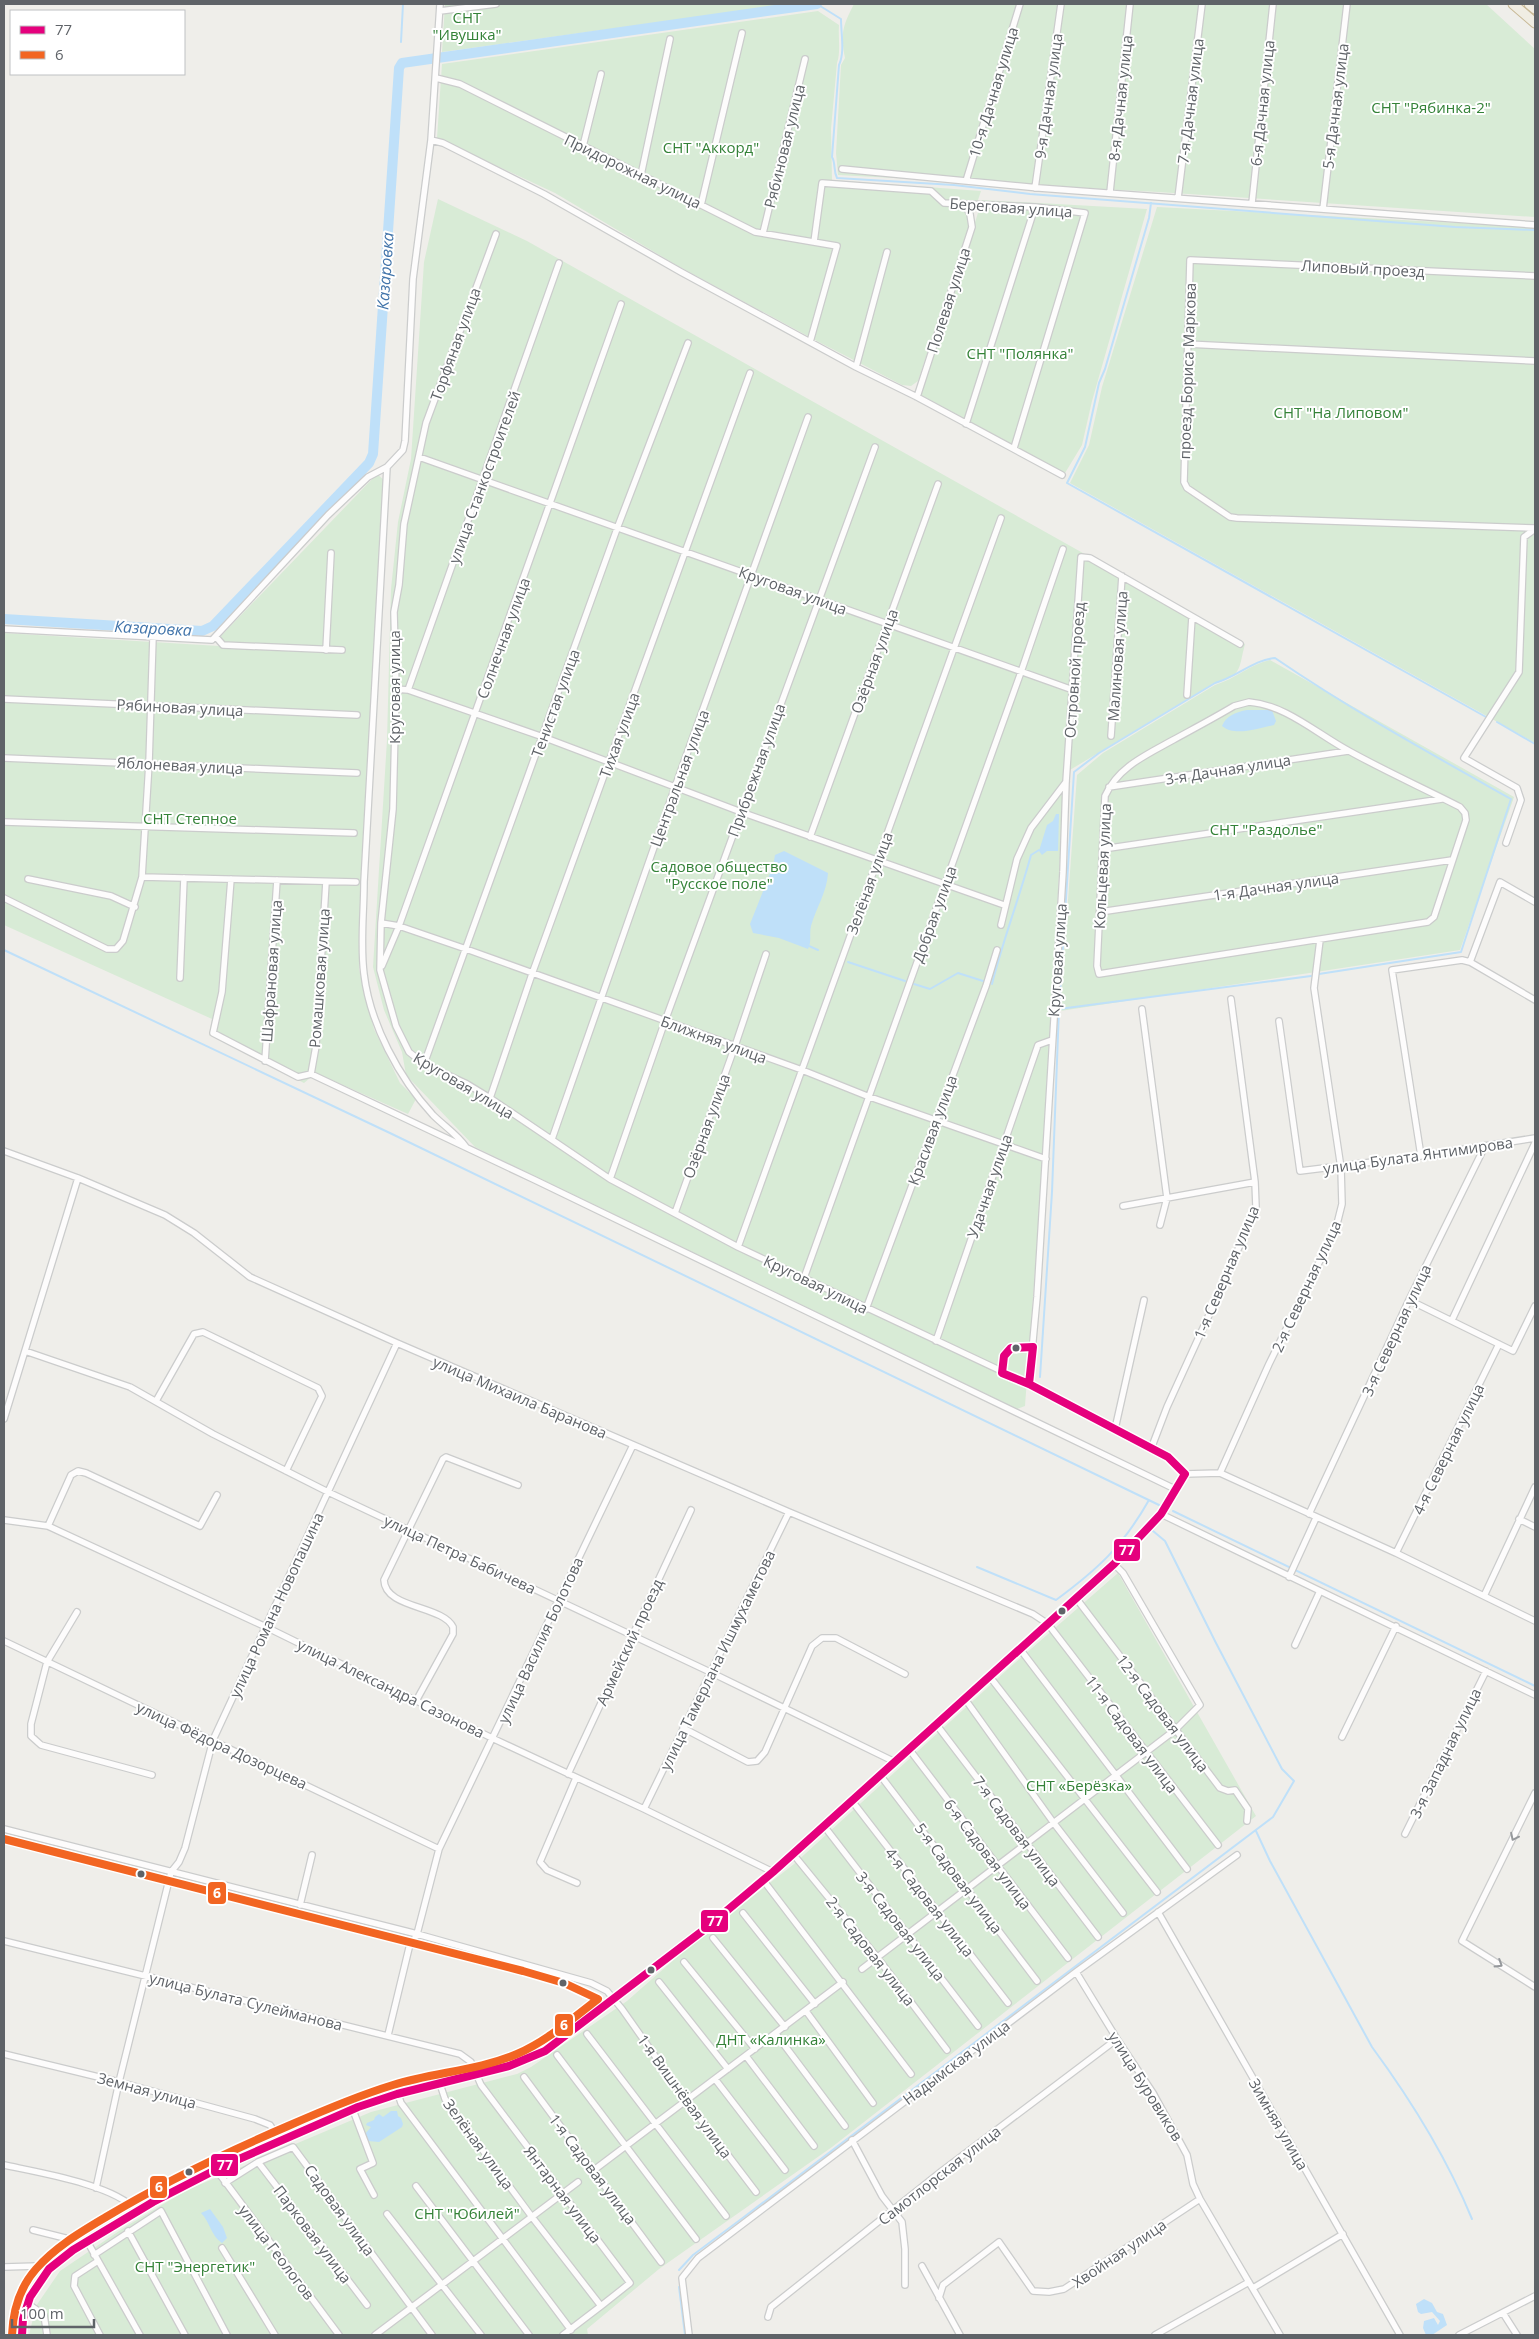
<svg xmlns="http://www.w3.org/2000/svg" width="1539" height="2339" font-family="'Open Sans',sans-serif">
<rect width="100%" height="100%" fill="#efeeea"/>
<path fill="#d8ebd6" d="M445,4h346l-349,48z
M854,4h632l49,45v168l-377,-25 -320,-17 -2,-22 5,-88 4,-7c-5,-24 -2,-33 9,-54z
M818,11l21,14c-1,13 2,26 -2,38l-6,66 1,51 149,11 -63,190 -7,5 -9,-1 -87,-45 -137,-74 -123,-73 -118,-55 5,-74z
M438,199l89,42 718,403c-7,26 -2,31 -31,39l-149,90 -27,456 -13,177 -8,3 -542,-262 -69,-72 -4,-23 -18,-42 -11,-43 14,-227 4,-151 7,-67 13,-63 13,-197z
M982,200l165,9 -55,192 -10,44 -17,28 -144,-78z
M1157,207l378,20v516l-465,-260 19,-38 13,-58z
M377,474l7,6 -24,433 -1,56 15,60 26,54 16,16 -8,15 -92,-41 -12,10 -95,-48 3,-16 -208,-94v-292l215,13 1,-9z
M1270,660l244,137 -54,153 -400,61 17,-236 26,-22 112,-68c20,-6 36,-21 55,-25z
M1118,1573l138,243 -424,331 -173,122 -72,60 1,6h-559l7,-29 24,-35 65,-44 62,-37 184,-78 146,-38 14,-7 96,-66 66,-58 101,-79 214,-195z"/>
<path fill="#bfe0f9" d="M1247,710h25l4,11 -2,4c-16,3 -39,12 -52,1 4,-10 14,-14 25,-16z
M1056,814h3l-1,37h-11l-5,4 -3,-4 8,-26 6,-4z
M784,851l44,22c-1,19 -12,35 -17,53 -2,8 1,15 -3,23l-29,-11 -26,-5 -3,-9 23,-58 2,-11z
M391,2111h6l1,5 3,2 2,6 -1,3 -23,15 -11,-1 -3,-7 6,-7 -5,-2 1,-2 7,-3 1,-3 4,-3 4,3z
M210,2209l13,18 4,11 -5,5c-11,-7 -12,-21 -21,-30z
M1424,2299l8,4 5,9 6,2 4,11 -15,10h-6l-3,-7 1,-7 10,-3 4,7 2,-4 -8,-9 -11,2 -3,-2 -2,-8z"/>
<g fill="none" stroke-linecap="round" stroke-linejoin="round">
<path stroke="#bfe0f9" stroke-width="2" d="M817,4l24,15c0,15 4,33 -2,46l-7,92c4,7 1,13 5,21l117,7 76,9 425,33 80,3
M401,42l2,-38
M1151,203l-2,15 -44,151 -6,14 -14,64 -18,36 419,234
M1497,722l38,22
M809,946l9,4
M4,950l388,184 767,371
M848,962l57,19
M914,984l16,5 28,-16 25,8
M992,984c11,-44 27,-85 39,-129l8,-5
M1059,1009l252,-33
M1040,1377l12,-185 7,-183 15,-237 25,-19 116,-70c22,-6 38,-23 60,-25 76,52 156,96 236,141l-50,153 -142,22
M1173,1511l362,175
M977,1567l79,33c42,-31 67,-54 93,-100
M1256,1831l14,30 102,186c39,53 75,111 100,172
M679,2270l14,-15 51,-38 529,-400 21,-36 -12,-12 -66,-126 -51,-102 -12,-10
M679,2287l6,48"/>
<path stroke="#bfe0f9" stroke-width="10" d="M4,619l198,12 11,-5 156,-163 4,-9 26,-386 3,-5 415,-59"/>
<defs>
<path id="minor" d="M440,4l-9,136 -18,139 -8,162 -2,9 -16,17 -23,415c0,30 -4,62 0,92 6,50 35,104 69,141 11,11 24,19 33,32
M440,11l56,-7
M436,78l24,6 295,148 82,14 -27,96
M431,140l12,3 101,51 137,78 175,95 61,30 145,78
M583,146l18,-72
M842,169l197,19 496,37
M641,175l29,-136
M966,181l54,-177
M1035,188l26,-184
M1110,192l20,-188
M1178,198l24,-194
M1252,203l21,-199
M701,205l41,-172
M1323,209l24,-205
M763,233l42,-174
M496,234l-70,189 -22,101 -5,61 -5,27 2,77 -3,120 -12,114 -1,47 16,56 13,26 15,12 43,20 23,14 120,81 128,68 291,137 139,73 17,17
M814,242l8,-59 109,8 13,12 91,4 50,6 -71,235
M1535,276l-345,-16 -6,222 3,6 43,29 7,1 298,10
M1187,344l348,17
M856,367l31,-115
M917,397l55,-170 -2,-13 -6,-10
M966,424l69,-217
M419,457l654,233
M4,629l208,11 116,-125 40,-38 19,-10
M216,637l7,8 119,5
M326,650l5,-97
M396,689l12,1 135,47 198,75 263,93
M408,690l151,-427
M1187,695l5,-78
M4,699l353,16
M1249,702c37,3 68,32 100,49 36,20 74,37 111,56l5,6 1,7 -32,97 -6,5 -329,52 -2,-8 8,-170c13,-29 41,-41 68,-56 20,-11 41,-22 61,-34z
M1111,736l11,-160
M4,758l353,15
M1109,787l239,-36
M4,822l350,11
M810,837l128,-353
M1506,843l15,-43 -4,-12 -53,-30 55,-86 5,-135 11,-8
M1103,849l339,-50
M142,877l214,5
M28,879l83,17 24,11
M231,879l-9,113 -9,41 85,44 13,-3 224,106 642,310
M4,898l103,51h9l7,-8 19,-64 7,-114 4,-126
M1100,912l352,-52
M381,923l18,3 67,23 336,121 65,26 179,63
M1001,925l16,-66 14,-31 35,-46
M1470,962l30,-80 35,20
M382,966l17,-40 222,-622
M180,978l4,-100
M1142,1009l25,189 -7,27
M1279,1021l21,150 121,-15 114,-18
M265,1061l12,-181
M424,1064l194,-538 70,-183
M311,1074l5,-28 10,-164
M490,1098l42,-124 218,-601
M552,1139l123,-352 133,-370
M4,1151l74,27 87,37 29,18 56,44 147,66 392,169 244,102 15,10 170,221
M1421,1156l-29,-186 70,-10 8,2 65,38
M610,1179l55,-158 210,-574
M1123,1206l132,-24
M675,1213l60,-167 31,-92
M738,1247l263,-729
M804,1278l217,-606 42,-123
M1409,1300l104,51 22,-45
M866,1309l120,-323 11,-36
M1452,1320l83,-177
M936,1341l102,-296 14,-5
M25,1351l105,36 83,47 115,58 382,180 185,90
M1029,1384l8,-87 26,-425 3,-90 15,-225 9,1 150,86
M156,1401l38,-67 9,-2 115,56 4,8 -36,75
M4,1419l74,-241
M1115,1429l29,-129
M1151,1449l16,-42 58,-127 31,-73 -1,-25 -24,-183
M1220,1473l49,-109 67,-136 6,-24 -1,-36 -27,-180 6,-48
M1185,1474l35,-1 176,80 139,68
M1161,1514l374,181
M1309,1514l100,-214 76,-154
M1519,1519l16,8
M4,1520l44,6 218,101 228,112 150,70 129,63
M48,1526l23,-51 7,-4 8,2 114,53 17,-31
M1396,1553l103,-209
M1289,1577l27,-59
M1484,1596l51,-109
M1076,1598l144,190 8,3 7,-1 13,19 -1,12
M77,1612l-30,50 -16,62v12l10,9 111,30
M4,1641l435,208
M1295,1645l25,-54
M1020,1649l167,220
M990,1677l167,215
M965,1699l88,123 70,91
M416,1701l37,-67v-7c-11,-22 -68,-18 -69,-47l59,-121 3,-2 72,28
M936,1724l162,213
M683,1728l65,34 9,-1 8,-9 47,-106 10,-8h14l69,36
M1342,1737l54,-111
M909,1749l159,209
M568,1774l123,-264
M880,1775l157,206
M576,1778l-36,84 7,8 30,13
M1535,1793l-73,148 73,46
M852,1801l156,202
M644,1809l145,-297
M824,1826l154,200
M4,1829l413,105 174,49 16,8 15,18 64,91 70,92
M1405,1834l81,-163
M793,1854l84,103 70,93
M763,1880l148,194
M300,1905l12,-50
M1158,1912l242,423
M743,1913l72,91
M713,1938l72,89
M4,1941l456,113 11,8 10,23 149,198 -29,23
M684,1962l71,87
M862,1969l313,-239 25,-25 -77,-132 -9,-9
M1076,1972l41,67 36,54 28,51 6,11 6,29 7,15 80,136
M659,1982l69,87
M806,2011l67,92
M587,2034l139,182
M776,2034l69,92
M388,2035l21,-87 8,-14 22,-85 194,-404
M4,2054l115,28 136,37 15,6 10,15
M557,2055l139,184
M746,2056l68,90
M524,2077l137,185
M715,2079l70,91
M440,2084l5,15 87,118 69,89 -38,29
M398,2094l3,9 170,227
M353,2110l20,53 -13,6 14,26
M852,2140l30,56 20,26 3,27v36
M258,2162l109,143
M4,2165c32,7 112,20 131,45
M215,2168l124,167
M594,2170l249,-188
M225,2183l33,-21 35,-15 139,188
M416,2186l113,149
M96,2188l23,-106 52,-210 8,-10 6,-14 28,-108 184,-397
M387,2214l94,121
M33,2230l32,8 12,10
M128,2231l57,104
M87,2241l53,94
M222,2248l53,87
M94,2255l67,-44 66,124
M98,2261l-23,15 -1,10 26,49
M922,2266l38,69
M4,2267l34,-1 11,4
M1253,2288l90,-54
M939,2298l4,-13 56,-43 34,49 16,1 15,-3 136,-90
M27,2303l17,12 3,20
M1503,2313l14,22
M768,2317l3,-10 171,-136 175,-132
M22,2335c0,-22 7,-41 21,-59 16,-20 42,-34 64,-47 60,-39 123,-67 188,-95 34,-14 67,-30 102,-40 51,-15 101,-18 148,-43l160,-122 68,-57 341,-308 47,-50 24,-40
M375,2335l203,-153
M689,2335l-7,-57 16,-20 378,-286 161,-117
M1155,2335l94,-53
M1459,2335l76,-39"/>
<path id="highway" d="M1513,4l22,19
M1529,4l6,5"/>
</defs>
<use href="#minor" stroke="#cbcccc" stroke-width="8"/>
<use href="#highway" stroke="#c8b996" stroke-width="11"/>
<use href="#minor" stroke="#fdfcfc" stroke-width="5.5"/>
<use href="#highway" stroke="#f0ede3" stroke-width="9"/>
<defs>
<path id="bus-1" d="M1033,1347l-4,37 -27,-11 2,-17 7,-8z
M22,2335l1,-16 7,-22 19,-28 24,-19 80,-48 70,-36 135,-59 39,-13 112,-28 36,-15 160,-122 68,-57 341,-308 47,-50 24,-40 -17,-17 -139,-73"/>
<path id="bus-2" d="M4,1839l519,132 41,12 34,16c-26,20 -51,42 -81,55 -40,17 -83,18 -124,31 -36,11 -71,26 -105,41 -63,27 -124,56 -182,91 -25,15 -51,30 -70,52 -16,18 -23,42 -24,66"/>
</defs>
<use href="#bus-1" stroke="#fff" stroke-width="11"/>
<use href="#bus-2" stroke="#fff" stroke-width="11"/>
<use href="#bus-1" stroke="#e5007d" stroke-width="8"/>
<use href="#bus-2" stroke="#f26522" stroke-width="8"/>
</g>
<defs><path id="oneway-chevron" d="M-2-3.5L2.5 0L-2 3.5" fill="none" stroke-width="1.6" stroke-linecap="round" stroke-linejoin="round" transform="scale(1.25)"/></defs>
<g stroke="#96999c">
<use href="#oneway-chevron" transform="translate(1514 1837) rotate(116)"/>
<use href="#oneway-chevron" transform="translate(1499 1964) rotate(32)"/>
</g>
<g fill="#5f6368" stroke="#fff" stroke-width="2">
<circle cx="1016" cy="1348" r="4.5"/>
<circle cx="1062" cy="1611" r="4.5"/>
<circle cx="141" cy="1874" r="4.5"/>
<circle cx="651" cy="1970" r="4.5"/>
<circle cx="563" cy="1983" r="4.5"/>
<circle cx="189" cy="2172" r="4.5"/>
</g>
<g text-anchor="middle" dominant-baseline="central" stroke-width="4" stroke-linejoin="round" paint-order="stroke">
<g font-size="15" fill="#348238" stroke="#fff">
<text x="467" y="17">СНТ<tspan x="467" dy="17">"Ивушка"</tspan></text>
<text x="1431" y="107">СНТ "Рябинка-2"</text>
<text x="711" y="147">СНТ "Аккорд"</text>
<text x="1020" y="353">СНТ "Полянка"</text>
<text x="1341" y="412">СНТ "На Липовом"</text>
<text x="190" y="818">СНТ Степное</text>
<text x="1266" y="829">СНТ "Раздолье"</text>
<text x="719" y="866">Садовое общество<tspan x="719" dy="17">"Русское поле"</tspan></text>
<text x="1079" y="1785">СНТ «Берёзка»</text>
<text x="771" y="2039">ДНТ «Калинка»</text>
<text x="467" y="2213">СНТ "Юбилей"</text>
<text x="195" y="2266">СНТ "Энергетик"</text>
</g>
<g font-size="15" fill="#5f6368" stroke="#fff">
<text transform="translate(993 92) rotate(-73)">10-я Дачная улица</text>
<text transform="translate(1048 96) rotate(-82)">9-я Дачная улица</text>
<text transform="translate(1120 98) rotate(-84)">8-я Дачная улица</text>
<text transform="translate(1190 101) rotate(-83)">7-я Дачная улица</text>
<text transform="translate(1262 103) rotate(-84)">6-я Дачная улица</text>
<text transform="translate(1335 106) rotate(-83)">5-я Дачная улица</text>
<text transform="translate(784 146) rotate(-76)">Рябиновая улица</text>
<text transform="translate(633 171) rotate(26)">Придорожная улица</text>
<text transform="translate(1011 207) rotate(4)">Береговая улица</text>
<text transform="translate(1363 268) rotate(3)">Липовый проезд</text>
<text transform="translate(948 300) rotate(-72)">Полевая улица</text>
<text transform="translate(455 344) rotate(-70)">Торфяная улица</text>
<text transform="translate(1187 371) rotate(-88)">проезд Бориса Маркова</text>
<text transform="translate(484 477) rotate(-70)">улица Станкостроителей</text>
<text transform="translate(793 590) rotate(20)">Круговая улица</text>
<text transform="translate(503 638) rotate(-70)">Солнечная улица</text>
<text transform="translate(1117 656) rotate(-86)">Малиновая улица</text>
<text transform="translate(874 661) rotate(-70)">Озёрная улица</text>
<text transform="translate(1074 670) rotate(-86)">Островной проезд</text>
<text transform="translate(394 687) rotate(-90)">Круговая улица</text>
<text transform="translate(555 703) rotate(-70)">Тенистая улица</text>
<text transform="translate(180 707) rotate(3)">Рябиновая улица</text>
<text transform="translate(619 735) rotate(-70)">Тихая улица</text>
<text transform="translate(180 765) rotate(3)">Яблоневая улица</text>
<text transform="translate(1228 769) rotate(-9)">3-я Дачная улица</text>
<text transform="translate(756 770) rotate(-70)">Прибрежная улица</text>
<text transform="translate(679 778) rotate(-70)">Центральная улица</text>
<text transform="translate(1102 866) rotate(-87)">Кольцевая улица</text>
<text transform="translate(869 883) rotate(-70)">Зелёная улица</text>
<text transform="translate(1276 886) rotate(-8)">1-я Дачная улица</text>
<text transform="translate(934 914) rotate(-70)">Добрая улица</text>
<text transform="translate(1057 960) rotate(-86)">Круговая улица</text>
<text transform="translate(271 971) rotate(-86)">Шафрановая улица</text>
<text transform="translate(319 978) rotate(-86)">Ромашковая улица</text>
<text transform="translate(714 1039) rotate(20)">Ближняя улица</text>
<text transform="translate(464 1085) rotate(31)">Круговая улица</text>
<text transform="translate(706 1126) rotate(-70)">Озёрная улица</text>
<text transform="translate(932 1130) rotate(-70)">Красивая улица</text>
<text transform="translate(1418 1155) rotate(-8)">улица Булата Янтимирова</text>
<text transform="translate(989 1186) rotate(-71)">Удачная улица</text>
<text transform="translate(1226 1272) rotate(-67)">1-я Северная улица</text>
<text transform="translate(816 1284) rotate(26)">Круговая улица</text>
<text transform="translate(1306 1286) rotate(-65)">2-я Северная улица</text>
<text transform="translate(1396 1330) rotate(-65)">3-я Северная улица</text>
<text transform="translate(520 1397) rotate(23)">улица Михаила Баранова</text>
<text transform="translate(1448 1449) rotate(-64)">4-я Северная улица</text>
<text transform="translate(460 1554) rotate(25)">улица Петра Бабичева</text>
<text transform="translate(276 1605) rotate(-65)">улица Романа Новопашина</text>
<text transform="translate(540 1640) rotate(-65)">улица Василия Болотова</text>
<text transform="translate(629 1642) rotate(-65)">Армейский проезд</text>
<text transform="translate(717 1660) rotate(-64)">улица Тамерлана Ишмухаметова</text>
<text transform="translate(391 1688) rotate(26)">улица Александра Сазонова</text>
<text transform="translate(1163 1713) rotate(53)">12-я Садовая улица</text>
<text transform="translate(1132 1734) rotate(53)">11-я Садовая улица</text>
<text transform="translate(222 1745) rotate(25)">улица Фёдора Дозорцева</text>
<text transform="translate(1445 1753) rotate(-64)">3-я Западная улица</text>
<text transform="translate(1017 1831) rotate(53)">7-я Садовая улица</text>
<text transform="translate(988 1854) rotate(53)">6-я Садовая улица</text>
<text transform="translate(959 1878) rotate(53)">5-я Садовая улица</text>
<text transform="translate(930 1902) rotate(52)">4-я Садовая улица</text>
<text transform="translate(901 1926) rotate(52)">3-я Садовая улица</text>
<text transform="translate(871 1951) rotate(52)">2-я Садовая улица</text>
<text transform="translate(246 2001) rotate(14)">улица Булата Сулейманова</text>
<text transform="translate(956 2062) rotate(-37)">Надымская улица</text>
<text transform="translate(1146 2086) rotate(58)">улица Буровиков</text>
<text transform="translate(147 2090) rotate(15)">Земная улица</text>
<text transform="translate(685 2096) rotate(54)">1-я Вишнёвая улица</text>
<text transform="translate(1279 2124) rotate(60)">Зимняя улица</text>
<text transform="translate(479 2144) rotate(54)">Зелёная улица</text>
<text transform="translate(593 2169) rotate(53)">1-я Садовая улица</text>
<text transform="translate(939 2175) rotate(-38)">Самотлорская улица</text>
<text transform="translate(563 2194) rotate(53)">Янтарная улица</text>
<text transform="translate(340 2210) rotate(54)">Садовая улица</text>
<text transform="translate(313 2234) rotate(53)">Парковая улица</text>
<text transform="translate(277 2252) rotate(53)">улица Геологов</text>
<text transform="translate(1119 2253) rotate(-34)">Хвойная улица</text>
</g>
<g font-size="16" font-style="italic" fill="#4174aa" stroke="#fff">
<text transform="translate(385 271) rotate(-86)">Казаровка</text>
<text transform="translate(153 628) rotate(3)">Казаровка</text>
</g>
</g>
<g stroke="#fff" stroke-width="2">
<rect x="1113" y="1538" width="28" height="24" rx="5" fill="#e5007d"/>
<rect x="207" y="1881" width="20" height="24" rx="5" fill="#f26522"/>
<rect x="700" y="1909" width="29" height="24" rx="5" fill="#e5007d"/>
<rect x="554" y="2013" width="20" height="24" rx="5" fill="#f26522"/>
<rect x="210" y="2153" width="29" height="24" rx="5" fill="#e5007d"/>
<rect x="149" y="2175" width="19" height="24" rx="5" fill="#f26522"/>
</g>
<g font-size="14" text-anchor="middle" font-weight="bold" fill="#fff">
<text x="1127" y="1555">77</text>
<text x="217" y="1898">6</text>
<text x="715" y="1926">77</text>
<text x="564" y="2030">6</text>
<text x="225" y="2170">77</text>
<text x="159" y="2192">6</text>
</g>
<rect width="1539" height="2339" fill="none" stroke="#5f6368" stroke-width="10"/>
<rect x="10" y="10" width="175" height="65" fill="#ffffff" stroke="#bfc1c3"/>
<rect x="20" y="26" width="25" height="8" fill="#e5007d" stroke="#bfc1c3"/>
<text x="55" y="35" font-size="15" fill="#5f6368">77</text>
<rect x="20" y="51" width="25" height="8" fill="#f26522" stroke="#bfc1c3"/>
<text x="55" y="60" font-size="15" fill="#5f6368">6</text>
<path d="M12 2319v8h82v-8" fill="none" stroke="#5f6368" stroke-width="2.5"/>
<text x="20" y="2319" font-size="15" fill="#5f6368" stroke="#ffffff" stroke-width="4" paint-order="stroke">100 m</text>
</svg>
